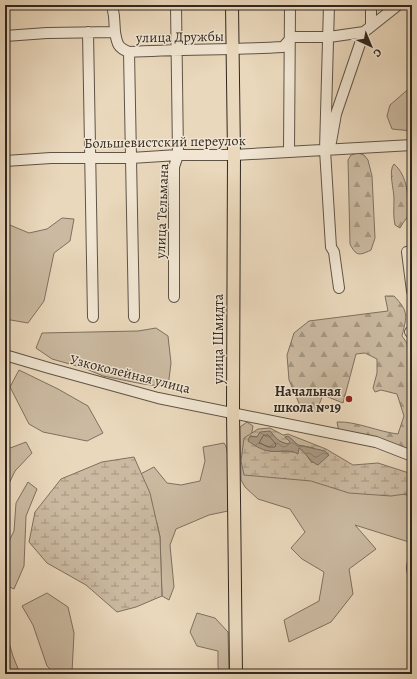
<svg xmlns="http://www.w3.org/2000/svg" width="417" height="679" font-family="Alegreya,serif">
<defs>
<pattern id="forest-firs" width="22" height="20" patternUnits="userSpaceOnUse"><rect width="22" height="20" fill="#cbbaa1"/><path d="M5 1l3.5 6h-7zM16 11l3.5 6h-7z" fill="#a59783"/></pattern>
<pattern id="wetland-marsh" width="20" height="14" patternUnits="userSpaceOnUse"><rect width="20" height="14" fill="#cbbaa1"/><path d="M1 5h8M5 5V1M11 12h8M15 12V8" fill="none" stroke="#a59783"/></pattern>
<pattern id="water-waves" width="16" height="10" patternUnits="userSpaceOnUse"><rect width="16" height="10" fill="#ab9c87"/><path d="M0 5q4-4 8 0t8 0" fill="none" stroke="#8c7f6e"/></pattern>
</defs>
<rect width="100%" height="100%" fill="#ead8bc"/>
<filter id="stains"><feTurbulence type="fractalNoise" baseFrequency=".005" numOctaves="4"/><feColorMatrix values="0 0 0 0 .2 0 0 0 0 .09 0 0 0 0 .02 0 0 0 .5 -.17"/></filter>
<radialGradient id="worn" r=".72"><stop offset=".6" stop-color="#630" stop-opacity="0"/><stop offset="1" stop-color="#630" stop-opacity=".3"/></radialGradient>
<path fill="#cbbaa1" stroke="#7e7060" d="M412,86v45l-20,-2 -5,-13 3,-11z
M62,218l12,1 -4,22 -16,12 -10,48 -16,22 -23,-4v-96l24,10 18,-4z
M156,328l12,8 3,27 -3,24 -25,-3 -40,-8 -19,-8 -32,-9 -16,-11 6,-15 96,-2z
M19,370l39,19 30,17 15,27 -16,8 -44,-9 -14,-8 -19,-37z
M247,422l6,4 -3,16 162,55v46l-57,-18 21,24 -27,20 4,25 -22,28 -42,20 -5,-22 35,-19 5,-29 -22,-13 -11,-11 14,-16 -15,-23 -32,-10 -13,-12 -4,-7 -1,-53z
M26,442l6,11 -17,18 -10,21v-42z
M224,443c8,10 4,53 4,68l-19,4 -33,14 -6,16 4,42 -5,13 -7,-4 -2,-59 -3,-14 -28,-43 25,-13 13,16 14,2 19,-4 5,-20 -2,-14z
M28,482l9,7 -11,27 -2,50 -10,23 -9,-4v-36l9,-18 2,-28z
M412,555v27c-7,-8 -8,-20 0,-27z
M47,593l21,14 6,26 -2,39 -3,2h-14l-8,-8 -14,-41 -11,-19z
M197,613l18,5 13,14 1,42h-9l-2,-7v-16l-21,-5 -7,-14z
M5,630l8,26 7,18h-15z"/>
<path fill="url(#forest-firs)" stroke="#7e7060" d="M358,153l6,2 4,5 4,16 3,62 -4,12c-12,6 -15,6 -21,-6l-2,-84 3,-5z
M394,164c14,12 14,33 15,51l-6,8 -3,5 -5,-3c-2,-9 -1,-17 -1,-26 0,-10 -6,-28 0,-35z
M385,296h9c15,16 13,19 8,40l5,7 3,36 2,2v67l-4,3 -69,-19 -2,-10c19,-1 42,10 61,12l6,-18 -7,-22 -16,-4 -6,2 -2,-4 4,-15v-14l-12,-6 -9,1 -13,49 -20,-8 -7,17 -14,-2 -13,-30 -2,-25 7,-22 15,-12 79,-10z"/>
<path fill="url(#wetland-marsh)" stroke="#7e7060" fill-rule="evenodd" d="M270,428l13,7 5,-1 38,15 27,16 25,-2 34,11v19l-21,3 -42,-3 -38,-12 -67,-6 -3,-14 3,-23 14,-9zM270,431c6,7 8,11 18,13l2,-2 -2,-6 10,9 16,3 -2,15 -7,-10 -6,-5 -5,4 -25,-1 -19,-15 8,1z
M134,457l16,36 10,44 2,59 -26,11 -19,5 -31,-27 -39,-22 -18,-21 6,-30 26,-33 41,-17z"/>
<path fill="url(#water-waves)" stroke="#7a6d5d" d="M270,431c6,7 8,11 18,13l2,-2 -5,-5 3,-1 10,9 27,6 4,4 -11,10c-8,-3 -11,-11 -19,-17l-1,6c-9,-6 -19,-1 -29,-3 -8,-1 -15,-6 -21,-10l2,-5 7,1 3,-5z"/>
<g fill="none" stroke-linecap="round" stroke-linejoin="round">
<path stroke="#6e6253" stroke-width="1" d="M268,435l8,9 -1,3h-6l-10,-4 4,-7z"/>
<defs>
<path id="minor" d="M112,5l2,11 1,16
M329,5l-4,145 6,97 3,5 5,36
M371,5v21
M88,32l5,285
M5,36l42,-3 68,-1c2,12 3,16 14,20 52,-3 103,-2 154,-5l9,-10h37l35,-5
M129,52l5,265
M331,142l5,-28 28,-82 34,-27
M289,152l1,-147
M5,161l46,-3h80l47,-3h56l178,-10
M412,251l-5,1 5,39
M174,297v-130l4,-12 -2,-150
M410,332h2
M5,355l44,13 109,30 218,44 36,14"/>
<path id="major" d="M232,5l2,150 -1,257 3,262"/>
</defs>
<use href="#minor" stroke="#5f5346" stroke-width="12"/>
<use href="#major" stroke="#31271f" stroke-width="14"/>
<use href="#minor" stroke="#f1e6d3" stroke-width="10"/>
<use href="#major" stroke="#ead8bc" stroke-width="12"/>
</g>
<circle fill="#8f2418" stroke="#f1e6d3" stroke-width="1.5" cx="349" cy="399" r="4"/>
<g text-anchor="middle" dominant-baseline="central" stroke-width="3" stroke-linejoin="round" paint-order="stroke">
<g font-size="14" fill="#31271f" stroke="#f1e6d3">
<text transform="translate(180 37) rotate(-1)">улица Дружбы</text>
<text transform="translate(165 142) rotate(-1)">Большевистский переулок</text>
<text transform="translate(162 211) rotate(-88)">улица Тельмана</text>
<text transform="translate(218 339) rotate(-90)">улица Шмидта</text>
<text transform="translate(130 374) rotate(14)">Узкоколейная улица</text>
</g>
<g font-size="14" font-weight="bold" fill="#31271f" stroke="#f1e6d3" text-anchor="end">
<text x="341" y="391">Начальная<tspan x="341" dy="16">школа №19</tspan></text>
</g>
</g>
<rect width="417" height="679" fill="none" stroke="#ead8bc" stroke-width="20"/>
<rect x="6" y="6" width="405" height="667" fill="none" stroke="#31271f" stroke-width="2"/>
<rect x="10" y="10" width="397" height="659" fill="none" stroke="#31271f"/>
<g transform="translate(371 46) rotate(136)" stroke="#f1e6d3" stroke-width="3" paint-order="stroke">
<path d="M0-3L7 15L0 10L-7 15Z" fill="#31271f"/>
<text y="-6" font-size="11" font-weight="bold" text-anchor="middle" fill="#31271f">С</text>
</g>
<rect width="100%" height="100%" filter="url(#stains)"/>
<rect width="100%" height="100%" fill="url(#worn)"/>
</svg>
